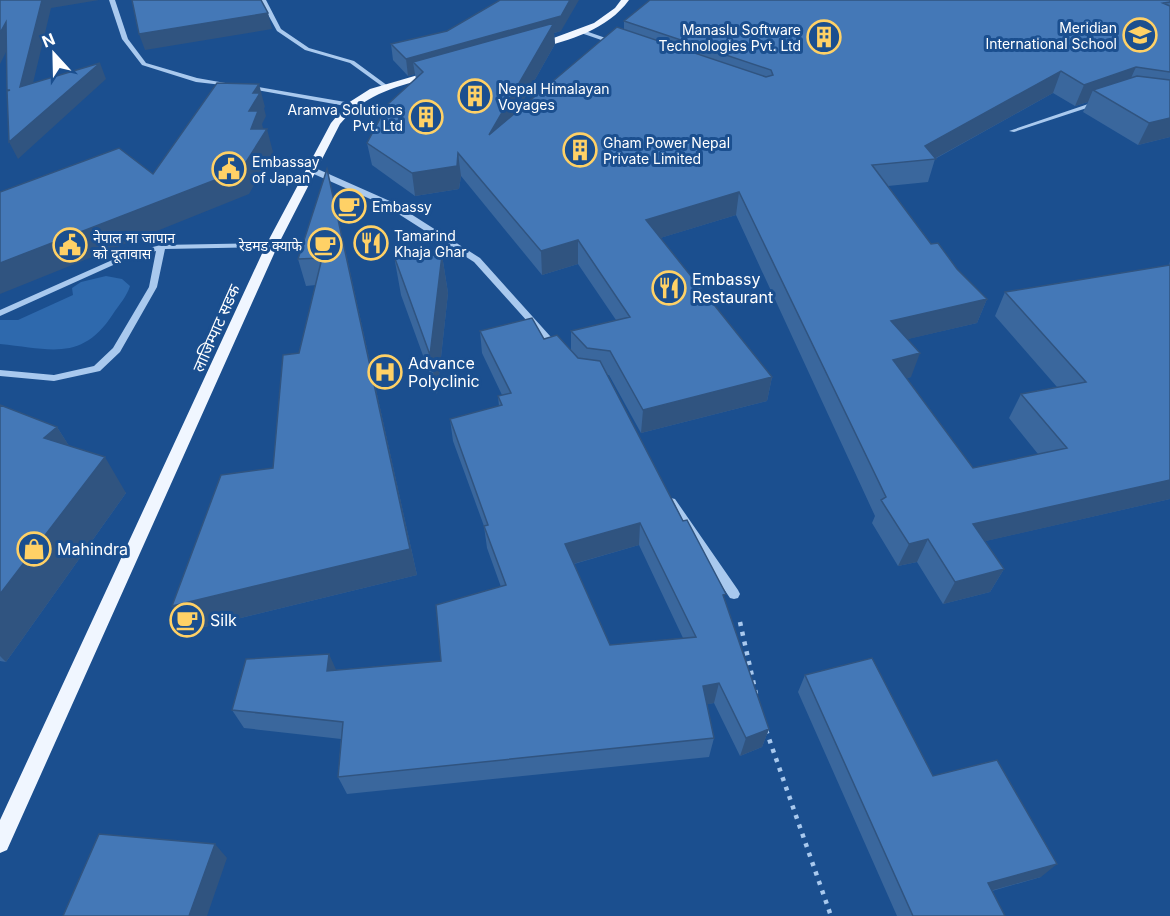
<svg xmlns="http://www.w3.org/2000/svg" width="1170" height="916" font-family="Inter,'Noto Sans Devanagari',sans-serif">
<rect width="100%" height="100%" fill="#1b4f8f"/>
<path fill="#2e69ad" d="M106,276l16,3 8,7c-3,10 -11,19 -17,28 -31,48 -63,35 -113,30v-24h18l55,-25 -1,-7 9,-6z"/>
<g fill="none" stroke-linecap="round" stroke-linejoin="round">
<path stroke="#a9c9ee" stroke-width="4.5" stroke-dasharray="4 6" stroke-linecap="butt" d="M740,622l16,72
M766,730l65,186"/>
<path fill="#a9c9ee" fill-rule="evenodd" d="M109,0h6l13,39 18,24 51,15 34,6v2l-35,-4 -54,-17 -20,-26z
M260,0h6l15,29 28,19 45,13 34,25 -5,1 -33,-24 -45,-13 -28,-19z
M580,29l37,13 1,1 -5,1 -35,-12 -1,-1z
M247,85l104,18 3,2 -3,2 -106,-19v-2z
M1097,101l2,1v2l-85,28 -5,-1z
M307,167h6l79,35 88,56 79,88 2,2 -2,2h-6l-79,-88 -88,-56 -79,-35z
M272,243l4,2 -1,2 -110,2 -8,38 -37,65 -20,19 -46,10 -54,-5v-6l54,5 40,-9 19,-18 36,-61 7,-36 -25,6 -131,59v-6l128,-57 33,-8z
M671,498l4,1 63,91 2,4 -2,4 -4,1 -4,-1 -63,-93 -1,-3 1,-3z"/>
<path fill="#f0f6ff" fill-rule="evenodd" d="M621,0h8c-22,30 -59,40 -93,49l-4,-3 62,-23 21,-15z
M435,70l5,3 -2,2c-40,12 -70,16 -98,49l-62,121 -271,605 -7,3v-33l266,-575 65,-122 17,-20 22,-14z"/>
</g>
<path fill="#3a679d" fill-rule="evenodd" d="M1170,0v137l-32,8 -55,-33 5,-10 -13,4 -22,-13 -118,66 -7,23 -40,4 43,58 56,55 -10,24 -70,16 4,38 -5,1 67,90 65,-14 -29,-36 12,-24 36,-7 -62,-71 10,-24 164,-26 1,-5v238l-185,42 19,28 -14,23 -47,12 -26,-42 -19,4 -26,-43 3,-7 -139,-301 -76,23 112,139 -5,24 -126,32 -32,-58h-2l118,226 44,128 -7,18 -22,9 -26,-53 -7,1 7,34 -5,19 -362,37 -9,-17 3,-38 -97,-11 -12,-18 104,-40 105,-9 60,-74 -14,-39 -3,-22 -31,-85 -3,-22 49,-13 -1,-10 4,-1 -20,-42 -2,-22 64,8 27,12v-20l45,-11 -38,-56 -36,11 -81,-99 -2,13 -44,7 -43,-31 -5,-22 49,-64 -1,-5 -7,2 -15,-16 -2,-16 170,-13 -7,2 1,11 -39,69 108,-84v-8zM639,545l44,93 -73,7 -36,-81z
M333,195l84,380 -229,56 -16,-25 101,-138 43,-183 -10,1 -8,-27z
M442,255l6,38 -11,101 -36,-99 -7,-39z
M0,405l57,22 12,19 57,47 -120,169 -6,-1z
M805,675l128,101 108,101 -49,14 13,25h-108l-99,-224z"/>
<path fill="#305480" d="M42,0h57l-48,8 -23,96 -8,-17z
M570,0h9l-18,31 -7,2 1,11 -64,114 -2,-23 -76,-73 2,12 -7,2 -2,-17z
M268,13l4,16 -127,21 -6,-16z
M6,22l7,16 -13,26v-31z
M100,63l6,16 -88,80 -9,-17z
M1136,67l-10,22 -33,1 -5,12 -13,4 9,-21z
M1061,71l-8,22 -119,66 -9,-13z
M259,84l6,23 -1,1 2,8 -4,8 2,8 3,-3 6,23 -24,42 -249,100v-31l251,-134 -2,-18 4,-18z
M1170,118v19l-32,8 11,-22z
M458,153l3,23 -2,13 -44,7 -3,-23z
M327,169l90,406 -229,56 -16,-25 238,-57z
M739,192l-3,23 -92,28 2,-23z
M578,240v24l-36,11 -1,-24z
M442,255l6,38 -11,101 -7,-39z
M987,299l-10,24 -94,22 8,-24z
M920,353l-9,24 -26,7 8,-24z
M772,377l-5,24 -126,32 2,-23z
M57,427l23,36 -36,-25z
M105,457l21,36 -120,169 -6,-6v-62z
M1170,480v19l-210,48 13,-23z
M640,523l-1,22 -73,21 -1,-22z
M928,539l-11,23 -19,4 11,-22z
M1004,569l-14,23 -47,12 12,-22z
M329,654l9,20 -11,-3z
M719,683l-5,20 -15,3 4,-20z
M769,729l-7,18 -22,9 6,-18z
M215,844l12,14 -20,58h-18z
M1057,864l-16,13 -66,18 13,-12z"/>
<path fill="#4478b7" stroke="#305480" stroke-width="1.5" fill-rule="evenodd" d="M0,0h42l-22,87 80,-24 -91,79 -2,-51 3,-1h-3l-1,-68 -6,11z
M132,0h129l7,13 -129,21z
M500,0h70l-9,16 -155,43 -15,-15 56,-13z
M650,0h520v2l-7,1 7,3v66l-34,-5 -52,18 -23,-14 -136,75 11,13 -64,6 59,79 7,-1 19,26 30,30 -96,22 29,32 -27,7 80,108 94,-20 -46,-54 65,-12 -81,-90 165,-27v215l-197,44 31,45 -49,13 -27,-43 -19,5 -28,-44 5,-3 -147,-305 -93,28 126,157 -129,33 -33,-59 -23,-3 -16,-17 59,-14 -52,-77 -37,11 -83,-98 -1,13 -45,7 -45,-30 21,-39 35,-32 -10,-10 141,-39 -65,112 128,-108 149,50 7,-2 -2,-5 -147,-49z
M1137,76l33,4v38l-21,5 -56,-33z
M217,83l42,1 -6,9h7l-11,18h9l-7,18h16l-26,41 -241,93v-71l119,-44 34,26z
M327,169l83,380 -238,57 49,-131 52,-7 10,-113 16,-2 23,-95 -24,1z
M442,255l-12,100 -36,-99z
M532,318l12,21 13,-4 21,23 22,3 83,160 4,-1 39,74 -3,1 46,134 -23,9 -27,-55 -16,3 11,52 -376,39 5,-55 -111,-12 14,-51 83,-5 -2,17 114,-10 -5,-56 70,-20 -22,-59 4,-1 -38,-106 52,-14 -4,-9 13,-3 -31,-62zM640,523l56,114 -86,8 -45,-101z
M0,405l57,22 -13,11 61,19 -105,137z
M872,658l61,118 64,-16 60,104 -69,19 17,33h-92l-108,-241z
M99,834l116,10 -26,72h-126z"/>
<defs>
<symbol id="school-ring" viewBox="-11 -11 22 22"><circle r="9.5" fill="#1b4f8f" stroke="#ffd166" stroke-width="1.5"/><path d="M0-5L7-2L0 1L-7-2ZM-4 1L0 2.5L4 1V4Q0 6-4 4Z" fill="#ffd166"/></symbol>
<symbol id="building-ring" viewBox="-11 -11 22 22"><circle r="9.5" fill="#1b4f8f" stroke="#ffd166" stroke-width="1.5"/><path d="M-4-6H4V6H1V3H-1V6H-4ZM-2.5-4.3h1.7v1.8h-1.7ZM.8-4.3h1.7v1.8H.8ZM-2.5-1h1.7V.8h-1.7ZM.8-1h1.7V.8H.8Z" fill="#ffd166"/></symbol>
<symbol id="civic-ring" viewBox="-11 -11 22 22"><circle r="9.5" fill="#1b4f8f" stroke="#ffd166" stroke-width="1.5"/><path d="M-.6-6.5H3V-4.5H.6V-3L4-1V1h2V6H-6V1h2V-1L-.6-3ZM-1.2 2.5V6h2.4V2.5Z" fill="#ffd166"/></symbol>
<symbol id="cafe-ring" viewBox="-11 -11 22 22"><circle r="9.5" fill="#1b4f8f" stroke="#ffd166" stroke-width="1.5"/><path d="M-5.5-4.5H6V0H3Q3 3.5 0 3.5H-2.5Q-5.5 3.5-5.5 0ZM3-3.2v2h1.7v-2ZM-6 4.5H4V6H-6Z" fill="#ffd166"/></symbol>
<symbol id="restaurant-ring" viewBox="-11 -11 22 22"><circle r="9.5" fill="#1b4f8f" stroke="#ffd166" stroke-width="1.5"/><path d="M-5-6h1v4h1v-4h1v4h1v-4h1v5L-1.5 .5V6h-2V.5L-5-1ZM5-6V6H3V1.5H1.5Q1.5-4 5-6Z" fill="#ffd166"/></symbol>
<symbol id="hospital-ring" viewBox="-11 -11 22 22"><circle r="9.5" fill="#1b4f8f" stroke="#ffd166" stroke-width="1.5"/><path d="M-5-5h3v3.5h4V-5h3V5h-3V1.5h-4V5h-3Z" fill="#ffd166"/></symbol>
<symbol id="shop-ring" viewBox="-11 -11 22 22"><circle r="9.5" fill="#1b4f8f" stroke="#ffd166" stroke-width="1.5"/><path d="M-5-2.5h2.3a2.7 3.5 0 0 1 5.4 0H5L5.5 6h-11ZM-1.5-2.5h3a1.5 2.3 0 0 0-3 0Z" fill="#ffd166"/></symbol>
</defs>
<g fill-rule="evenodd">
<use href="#school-ring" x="1121" y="16" width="38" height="38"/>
<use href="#building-ring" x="805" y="18" width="38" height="38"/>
<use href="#building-ring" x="456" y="77" width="38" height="38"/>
<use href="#building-ring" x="407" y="98" width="38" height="38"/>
<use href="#building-ring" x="561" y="131" width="38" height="38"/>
<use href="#civic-ring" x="210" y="150" width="38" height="38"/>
<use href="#cafe-ring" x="330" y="187" width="38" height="38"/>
<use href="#restaurant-ring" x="352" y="224" width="38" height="38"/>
<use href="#civic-ring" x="51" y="226" width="38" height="38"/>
<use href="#cafe-ring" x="306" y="226" width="38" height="38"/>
<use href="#restaurant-ring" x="650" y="269" width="38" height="38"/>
<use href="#hospital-ring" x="366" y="353" width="38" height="38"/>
<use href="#shop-ring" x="15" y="530" width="38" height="38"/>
<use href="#cafe-ring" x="168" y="601" width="38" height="38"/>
</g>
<g text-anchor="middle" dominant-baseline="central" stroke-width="6" stroke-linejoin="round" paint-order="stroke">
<g font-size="14" fill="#fff" stroke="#1b4f8f" text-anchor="start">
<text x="1117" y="27" text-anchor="end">Meridian<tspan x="1117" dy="16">International School</tspan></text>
<text x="801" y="29" text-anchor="end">Manaslu Software<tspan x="801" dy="16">Technologies Pvt. Ltd</tspan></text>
<text x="498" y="88">Nepal Himalayan<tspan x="498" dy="16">Voyages</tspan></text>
<text x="403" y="109" text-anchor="end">Aramva Solutions<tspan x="403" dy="16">Pvt. Ltd</tspan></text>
<text x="603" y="142">Gham Power Nepal<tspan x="603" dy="16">Private Limited</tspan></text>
<text x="252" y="161">Embassay<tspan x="252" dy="16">of Japan</tspan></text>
<text x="372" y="206">Embassy</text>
<text x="394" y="235">Tamarind<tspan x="394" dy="16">Khaja Ghar</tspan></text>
<text x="93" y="237">नेपाल मा जापान<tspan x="93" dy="16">को दूतावास</tspan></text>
<text x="302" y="245" text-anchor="end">रेडमड क्याफे</text>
</g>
<g font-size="16" fill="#fff" stroke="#1b4f8f" text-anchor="start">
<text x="692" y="279">Embassy<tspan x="692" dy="18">Restaurant</tspan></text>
<text x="408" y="363">Advance<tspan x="408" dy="18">Polyclinic</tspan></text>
<text x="57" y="549">Mahindra</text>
<text x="210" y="620">Silk</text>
</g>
<g font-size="16" fill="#fff" stroke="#1b4f8f">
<text transform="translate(216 328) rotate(-66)">लाजिम्पाट सडक</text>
</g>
</g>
<g transform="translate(54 54) rotate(338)" stroke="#1b4f8f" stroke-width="4.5" paint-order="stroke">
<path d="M0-4.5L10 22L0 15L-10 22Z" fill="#ffffff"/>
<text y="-9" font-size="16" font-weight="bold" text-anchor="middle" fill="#ffffff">N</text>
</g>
</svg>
